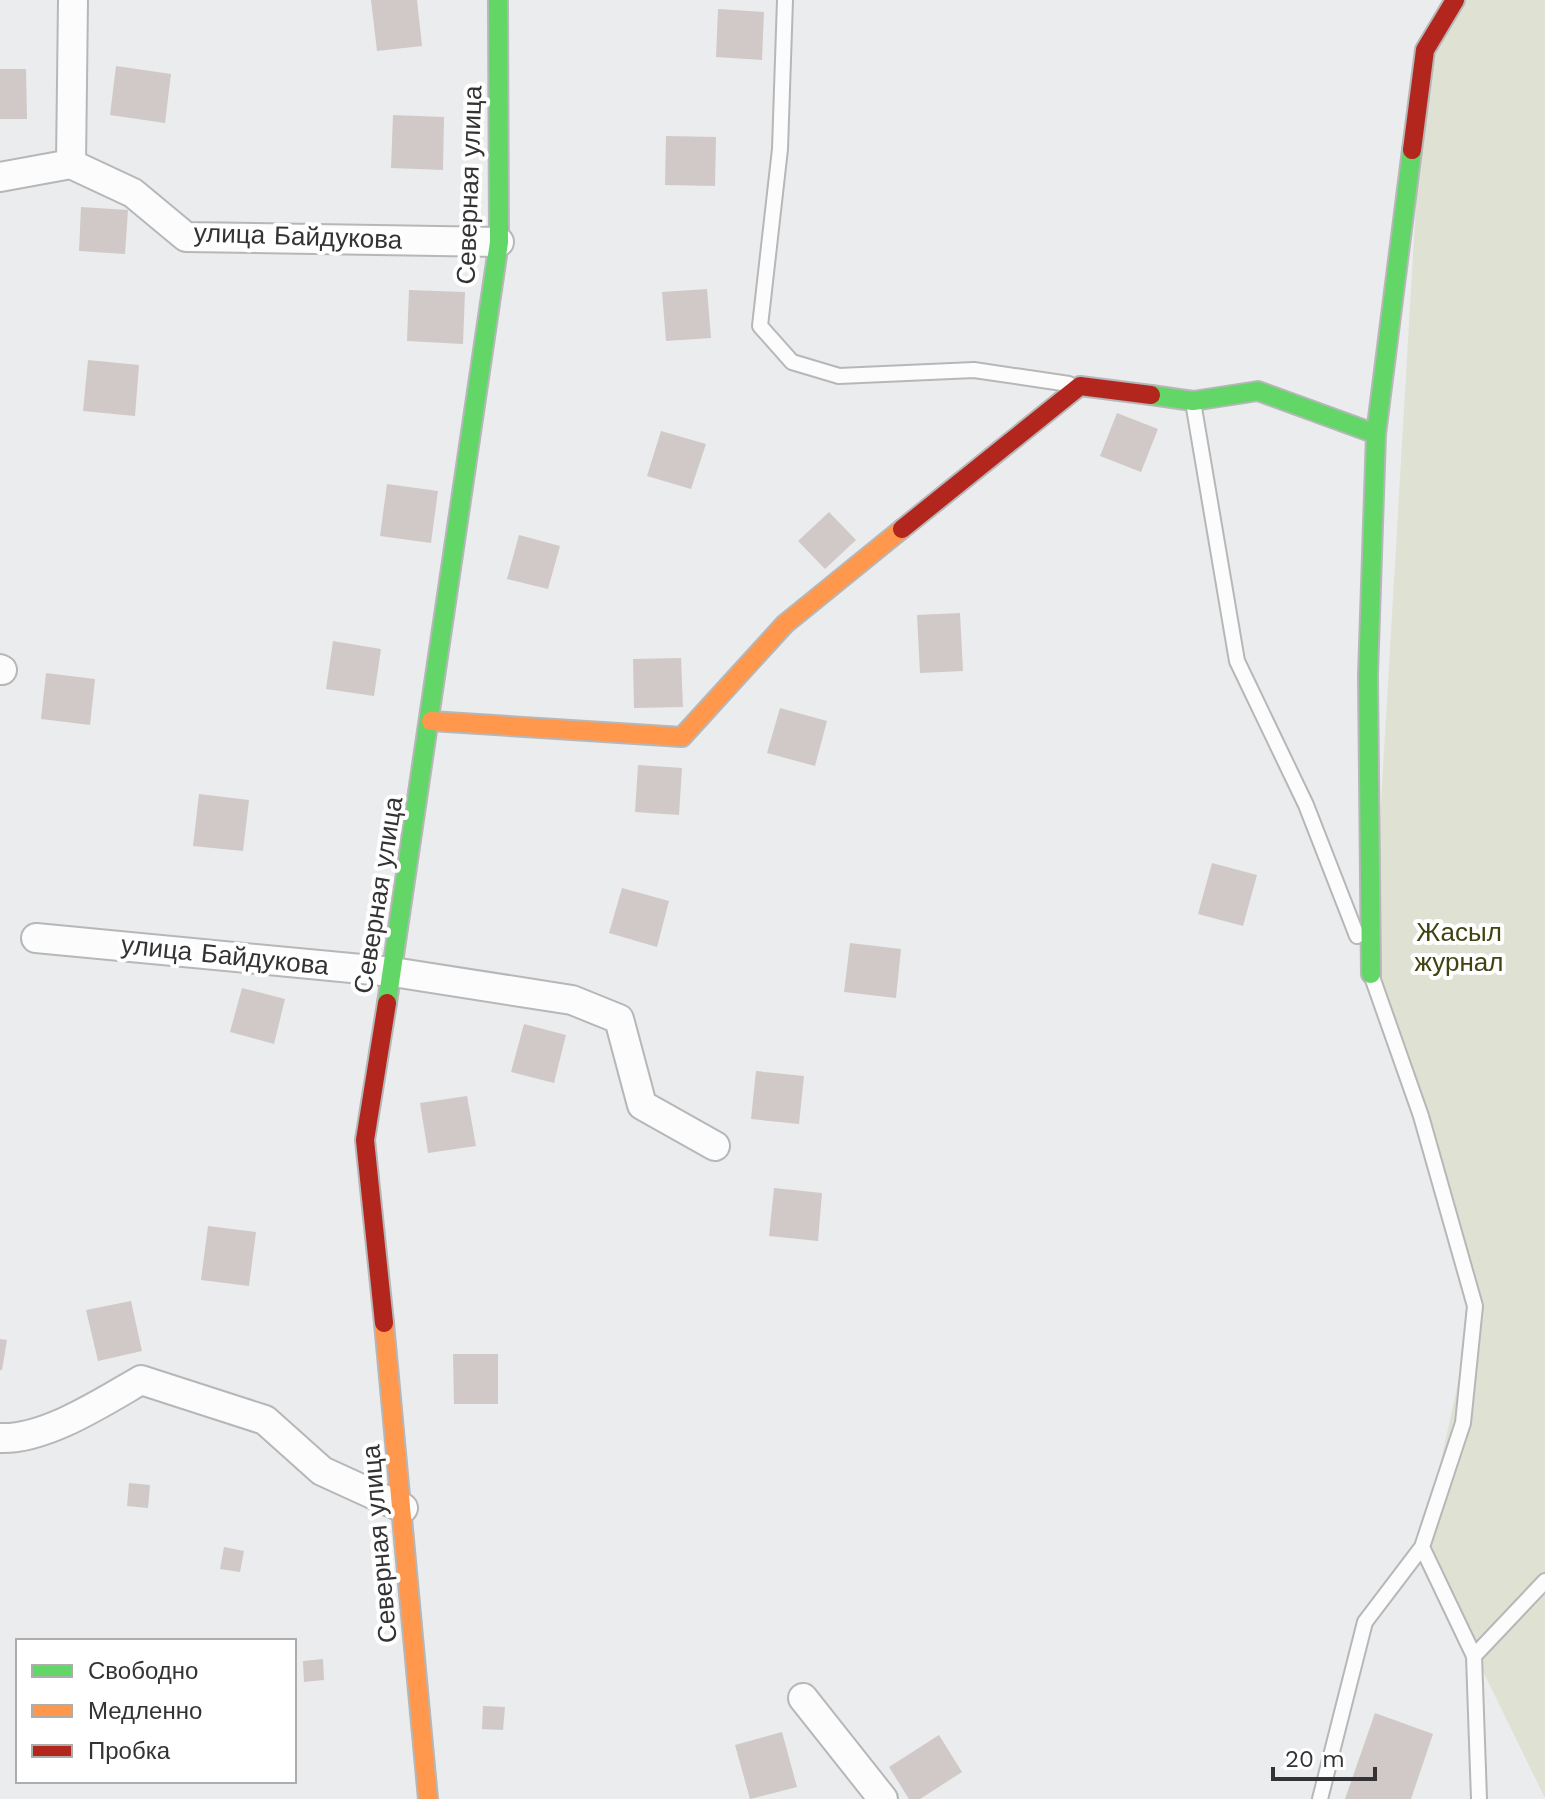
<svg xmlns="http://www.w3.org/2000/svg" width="1545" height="1799" font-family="'Work Sans',sans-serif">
<rect width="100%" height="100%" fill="#ebecee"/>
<path fill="#dfe2d2" d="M1465,0h80v1798l-123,-251 53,-241 -104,-332 54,-924z"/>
<path fill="#d1c9c7" d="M371,0h46l5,46 -45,5z
M718,9l46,3 -2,48 -46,-3z
M116,66l55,8 -6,49 -55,-8z
M0,69h26l1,50h-27z
M393,115l51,2 -1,53 -52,-2z
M666,136l50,1 -1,49 -50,-1z
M81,207l47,3 -3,44 -46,-3z
M707,289l4,49 -45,3 -4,-49z
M409,290l56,2 -2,52 -56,-3z
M88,360l51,5 -4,51 -52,-5z
M1117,413l41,16 -17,43 -41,-16z
M661,431l45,13 -15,45 -44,-13z
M387,484l51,7 -7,52 -51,-7z
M829,512l27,28 -31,29 -27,-28z
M519,535l41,11 -12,43 -41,-10z
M960,613l3,58 -43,2 -3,-58z
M333,641l48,8 -7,47 -48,-7z
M681,658l2,49 -49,1 -1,-49z
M46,673l49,6 -5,46 -49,-6z
M780,708l47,13 -12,45 -48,-13z
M638,765l44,3 -3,47 -44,-3z
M199,794l50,6 -6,51 -50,-5z
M1212,863l45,12 -14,51 -45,-12z
M622,888l47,13 -12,46 -48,-14z
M850,943l51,6 -5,49 -52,-6z
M242,988l43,11 -11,45 -44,-12z
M524,1024l42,11 -12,48 -43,-11z
M756,1071l48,5 -5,48 -48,-5z
M467,1096l9,50 -48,7 -8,-50z
M774,1188l48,5 -4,48 -49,-5z
M208,1226l48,6 -7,54 -48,-6z
M131,1301l11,50 -44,10 -12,-51z
M0,1339l7,1 -5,30h-2z
M453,1354h45v50h-44z
M129,1483l21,2 -2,23 -21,-2z
M224,1547l20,4 -4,21 -20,-3z
M323,1659l1,21 -20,2 -1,-21z
M483,1706l22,1 -2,23 -21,-1z
M1375,1713l58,21 -22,65h-66z
M782,1732l15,55 -47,12 -15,-54z
M939,1735l23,37 -42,27h-11l-20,-32z"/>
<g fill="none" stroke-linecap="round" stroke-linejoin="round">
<defs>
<path id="lane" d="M785,0l-5,149 -20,177 32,36 47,14 135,-6 95,14
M1193,402l44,259 69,144 51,131
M1422,1547l52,109 5,143
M1474,1656l71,-75
M1320,1799l45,-177 57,-75 41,-124 12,-117 -54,-190 -50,-142"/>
<path id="street" d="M71,164l2,-164
M0,177l71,-13 62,29 53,44 313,5
M0,669l2,1
M36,938l357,34 179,28 47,19 23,86 73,41
M0,1438c45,2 103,-36 141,-58l124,40 57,51 81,37
M803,1698l80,101"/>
<path id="fast" d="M1151,395l42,6 65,-10 118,43
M1371,974l-3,-298 8,-242 36,-284
M387,1003l112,-761 -1,-242"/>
<path id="slow" d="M431,721l251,16 103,-113 117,-95
M384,1323l44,476"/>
<path id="jam" d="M1412,150l13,-100 30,-50
M902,529l178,-143 71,9
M384,1323l-19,-183 22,-137"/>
</defs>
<use href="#lane" stroke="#b6b7b8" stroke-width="18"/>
<use href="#street" stroke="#b6b7b8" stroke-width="32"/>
<use href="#fast" stroke="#b6b7b8" stroke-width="22"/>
<use href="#slow" stroke="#b6b7b8" stroke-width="22"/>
<use href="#jam" stroke="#b6b7b8" stroke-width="22"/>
<use href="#lane" stroke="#fcfcfc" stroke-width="14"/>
<use href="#street" stroke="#fcfcfc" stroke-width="28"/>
<use href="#fast" stroke="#63d668" stroke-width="18"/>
<use href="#slow" stroke="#ff974d" stroke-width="18"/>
<use href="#jam" stroke="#b3261e" stroke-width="18"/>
</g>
<g text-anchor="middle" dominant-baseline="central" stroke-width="8" stroke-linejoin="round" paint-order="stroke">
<g font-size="26" fill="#333335" stroke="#fff">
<text transform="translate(469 185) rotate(-88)">Северная улица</text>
<text transform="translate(298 236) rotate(2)">улица Байдукова</text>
<text transform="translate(378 895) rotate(-81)">Северная улица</text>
<text transform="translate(225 955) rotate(6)">улица Байдукова</text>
<text transform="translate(379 1544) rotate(-95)">Северная улица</text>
</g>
<g font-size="26" fill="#414312" stroke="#fff">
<text x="1459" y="932">Жасыл<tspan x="1459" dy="30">журнал</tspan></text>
</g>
</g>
<rect x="16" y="1639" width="280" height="144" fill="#ffffff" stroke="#adadae" stroke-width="2"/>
<rect x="32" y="1665" width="40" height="12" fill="#63d668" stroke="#adadae" stroke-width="2"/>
<text x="88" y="1679" font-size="24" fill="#333335">Свободно</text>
<rect x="32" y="1705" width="40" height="12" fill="#ff974d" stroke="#adadae" stroke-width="2"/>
<text x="88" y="1719" font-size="24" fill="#333335">Медленно</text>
<rect x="32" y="1745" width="40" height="12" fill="#b3261e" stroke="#adadae" stroke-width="2"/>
<text x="88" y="1759" font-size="24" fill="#333335">Пробка</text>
<path d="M1273 1767v12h102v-12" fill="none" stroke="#333335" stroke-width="4"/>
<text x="1285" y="1767" font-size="24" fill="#333335" stroke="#ffffff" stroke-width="6" paint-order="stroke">20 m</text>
</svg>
